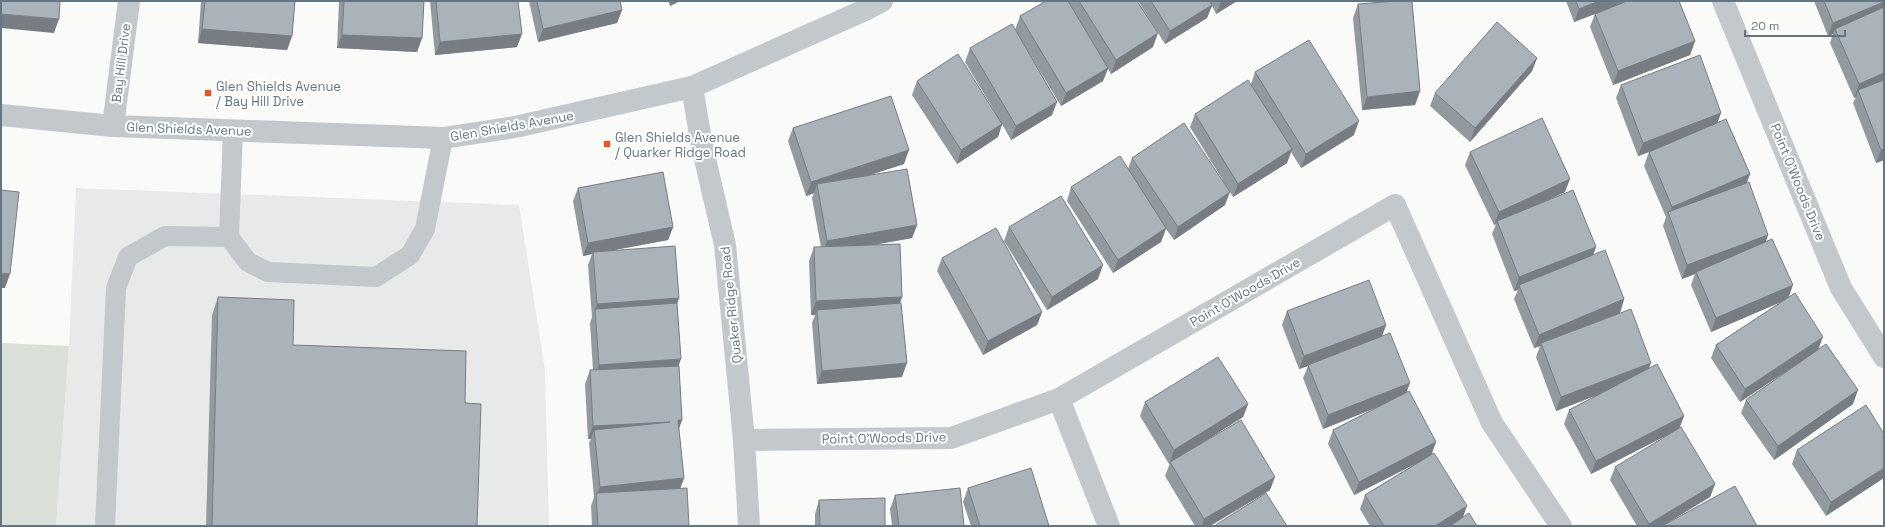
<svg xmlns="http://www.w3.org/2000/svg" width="1885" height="527" font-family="'Space Grotesk',sans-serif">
<rect width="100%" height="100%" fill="#fafaf8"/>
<path fill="#e8e9e9" d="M76,188l443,17 26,165 4,156h-493l13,-180z"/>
<path fill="#dadfd7" d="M1,343l68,3 -13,180h-55z"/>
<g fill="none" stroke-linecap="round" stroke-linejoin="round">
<path stroke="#c3c8cc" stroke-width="20" d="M233,130l-4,107 19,25 20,10 108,5 34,-22 15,-26 18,-91
M105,526l11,-238 12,-31 37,-21 64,1"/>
<path stroke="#c3c8cc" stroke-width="22" d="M1723,1l118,287 43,69
M692,87l10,59 23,99 19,195 5,86
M113,126l16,-125
M1059,399l50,127
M744,440l207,-2 108,-39 336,-194 97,218 69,103"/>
<path stroke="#c3c8cc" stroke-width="22" d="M1,115l112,11 330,12 72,-11 177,-40 173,-77 17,-9"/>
</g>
<path fill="#929a9f" d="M201,1h94l-3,35 -5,14 -89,-7z
M339,1h85l-2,37 -5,14 -80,-4z
M430,1h88l-1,46 -82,8z
M529,1h91l2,9 -5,13 -79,19z
M668,1h12l-10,5z
M1046,1h91l16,46 -42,27 -3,-5 -5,12 -42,25 -46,-76 5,-14z
M1138,1h99l-21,13 -4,-8 -5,12 -42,26z
M1566,1h113l16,40 -5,14 -77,30 -23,-58 5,-13 -21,8z
M1814,1h70v159l-8,3 -23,-60 3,-6 -2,1 -24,-55 3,-9 -5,2z
M1358,4l62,87 -5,14 -53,5 -9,-92z
M970,48l82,67 -41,25 -9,-16 -4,13 -41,27 -45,-69 5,-14 78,31 -30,-50z
M1537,58l-5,13 -62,71 -40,-36 5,-13z
M1255,72l99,63 -53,33 -10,-16 -4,11 -54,34 -43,-70 5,-13 56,-30z
M1621,85l96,38 33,51 -4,10 22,51 -2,6 22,56 31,52 34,55 -79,56 -33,-47 5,-13 44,-31 -50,33 -29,-44 5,-13 67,-44 -72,31 -20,-47 4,-11 -13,5 -19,-53 3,-9 -22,-51 5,-14 -11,4 -22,-58z
M793,128l111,36 -36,11 49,50 -5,13 -34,6 24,53 -2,6 2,74 -85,7 -5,-61 3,-8h-4l-2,-54 5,-14h7l-9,-49 2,-5 -8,3 -18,-55z
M1470,152l95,40 -22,10 53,45 -3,8 31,44 -4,14 -29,11 58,44 35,48 -5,13 36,55 -5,13 -48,29h-25l-27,-46 5,-13 60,-36 -84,43 -27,-50 5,-14 31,-16 -44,17 -20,-54 4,-11 -6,2 -20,-49 4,-9 -4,1 -22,-57 4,-10 -2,1 -29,-60z
M1132,158l93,47 -51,35 -8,-11 -5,13 -48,31 -46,-72 4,-14 57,-18z
M578,188l95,39 -5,13 -54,10 65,48 -2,6 2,62 3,54 -3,8 5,50 -4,10 9,38h-97l-1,-20 3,-9 -5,-54 2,-4h-3l-3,-55 5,-14h3l-3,-47 2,-6 -4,-52 4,-11 -9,2 -10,-55z
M1009,227l89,52 -51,31 -43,-69z
M942,258l100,54 -5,13 -54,30 -46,-84z
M218,297l75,48 172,58 12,123h-271l6,-211z
M1287,311l99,14 -4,11 24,57 30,49 -5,12 32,63 14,9h-107l-10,-17 5,-14 54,-33 -65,33 -26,-51 5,-14 45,-23 -55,22 -20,-51 5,-12 -9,3 -17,-44z
M1145,402l103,2 -5,13 -53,33 80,40 -60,36h-15l-30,-50 5,-13 -1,1 -29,-48z
M1884,434l-58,82 -34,-52 5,-14z
M968,488l81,38h-78l-8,-24z
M895,495l69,31h-72l-2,-17z
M819,500l66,26h-70v-12z"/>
<path fill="#777d82" d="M671,1h9l-10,5z
M1221,1h16l-21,13z
M1599,1h29l-54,21 5,-13z
M1884,2v12l-49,15 -2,5 -5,2 5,-13z
M1212,5l-5,13 -42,26 5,-13z
M622,10l-5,13 -79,19 5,-13z
M1,14l58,5 -5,14 -53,-5z
M202,29l90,7 -5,14 -89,-7z
M1158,33l-5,14 -42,27 5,-14z
M522,34l-5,13 -82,8 5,-13z
M342,35l80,3 -5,14 -80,-4z
M1695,41l-5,14 -77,30 5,-14z
M1537,58l-5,13 -62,71 5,-14z
M1108,68l-5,13 -42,25 5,-13z
M1884,73v12l-26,5 -2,7 -2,1 5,-14z
M1420,91l-5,14 -53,5 5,-13z
M1057,102l-5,13 -41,25 5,-14z
M1721,113l-5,14 -78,29 5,-13z
M1359,121l-5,14 -53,33 5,-14z
M1002,124l-4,13 -41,27 4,-14z
M1292,149l-5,14 -54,34 5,-13z
M1884,149v11l-8,3 5,-13z
M909,150l-5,14 -86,28 -1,-8 -3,9 -8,3 5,-14z
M1750,174l-5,13 -76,29 3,-9z
M1570,179l-5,13 -67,31 -1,-2 -1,3 -2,1 5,-13z
M1230,192l-5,13 -51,35 4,-13z
M917,225l-5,13 -90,16 5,-13z
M673,227l-5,13 -75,14v-2l-1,2 -9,2 5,-13z
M1166,228l-5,14 -48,31 5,-13z
M1768,235l-5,14 -67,23 -1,2 -13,5 5,-14z
M1596,247l-5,14 -72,24 -1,5 -4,1 5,-14z
M1103,265l-5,14 -51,31 5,-13z
M1,273l9,1 -5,14h-4z
M1793,285l-5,14 -77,33 5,-14z
M902,297l-5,14 -80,-1 -2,5h-4l5,-14z
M679,298l-5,14 -79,-2 2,-6z
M1624,299l-4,14 -78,32 -1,-2 -1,3 -6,2 5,-13z
M1042,312l-5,13 -54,30 5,-14z
M1386,325l-5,14 -73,26v1l-9,3 5,-13z
M1823,337l-5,13 -78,52 5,-13z
M681,359l-5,14 -82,5 5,-13z
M907,363l-5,14 -85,7 5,-13z
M1651,363l-5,13 -90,35 5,-14z
M1410,383l-5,13 -82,33 5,-14z
M1858,390l-5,14 -79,56 4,-14z
M1248,404l-5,13 -74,47 5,-14z
M1684,416l-5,13 -88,45 5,-13z
M678,420h4l-5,14z
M670,422l-76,8 -3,9h-3l5,-13z
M1436,442l-5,14 -77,39 5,-13z
M1884,468v10l-58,38 5,-14z
M1275,477l-5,13 -60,36h-8l2,-7z
M684,478l-5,14 -83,5 4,-10z
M1715,484l-5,13 -48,29h-14l1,-2z
M1467,506l-5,14 -10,6h-17z"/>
<path fill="#aab3b9" stroke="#777d82" d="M1,1h59l-1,18 -58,-5z
M205,1h90l-3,35 -90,-7z
M344,1h80l-2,37 -80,-3z
M436,1h82l4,33 -82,8z
M537,1h83l2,9 -79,19z
M1046,1h22l40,67 -42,25 -46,-77z
M1079,1h58l21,32 -42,27z
M1151,1h59l2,4 -42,26z
M1396,1h16l8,90 -53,6 -9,-93z
M1576,1h23l-20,8z
M1627,1h52l16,40 -77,30 -23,-57z
M1824,1h60v1l-51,21z
M1884,7v66l-25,11 -24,-55z
M1497,22l40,36 -62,70 -40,-35z
M1012,24l45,78 -41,24 -46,-78z
M1309,40l50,81 -53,33 -51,-82z
M958,54l44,70 -41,26 -44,-69z
M1700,55l21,58 -78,30 -22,-58z
M1248,80l44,69 -54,35 -43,-70z
M1884,80v69l-3,1 -23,-60z
M891,96l18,54 -98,32 -18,-54z
M1542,118l28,61 -71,33 -29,-60z
M1726,119l24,55 -78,33 -23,-55z
M1184,123l46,69 -52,35 -46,-69z
M1120,156l46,72 -48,32 -47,-73z
M907,169l10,56 -90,16 -10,-57z
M663,172l10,55 -85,16 -10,-55z
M1749,182l19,53 -81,30 -19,-53z
M1,190l18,2 -9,82 -9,-1z
M1573,190l23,57 -77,30 -22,-56z
M1061,196l42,69 -51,32 -43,-70z
M996,228l46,84 -54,29 -46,-83z
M1772,239l21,46 -77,33 -20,-46z
M900,244l2,53 -86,4 -2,-54z
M675,246l4,52 -82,6 -4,-52z
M1605,250l19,49 -85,36 -20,-50z
M1369,280l17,45 -82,31 -17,-45z
M1795,293l28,44 -78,52 -29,-44z
M218,297l76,3 -1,45 173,6 -1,52 16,1 -4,122h-265z
M677,303l4,56 -82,6 -4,-56z
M901,303l6,60 -85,8 -5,-61z
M1631,309l20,54 -90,34 -20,-54z
M1390,333l20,50 -82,32 -20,-50z
M1826,344l32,46 -80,56 -32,-46z
M1218,357l30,47 -74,46 -29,-48z
M1657,364l27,52 -88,45 -27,-51z
M679,366l3,54h-4l6,58 -84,9 -6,-57 76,-8 -77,4 -3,-56z
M1409,391l27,51 -77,40 -26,-52z
M1866,405l18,29v34l-53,34 -34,-52z
M1241,420l34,57 -71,42 -34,-57z
M1681,427l34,57 -66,40 -34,-57z
M1434,453l33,53 -32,20h-51l-19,-31z
M1031,468l18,58h-69l-12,-38z
M1735,486l22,40h-95z
M687,488l2,38h-91l-2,-33z
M960,488l4,38h-65l-4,-31z
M1266,493l21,33h-73z
M885,498v28h-65l-1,-26z
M1469,513l8,13h-27z"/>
<g fill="#e4572e" stroke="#fff" stroke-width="1.5">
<rect x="204" y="89" width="8" height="8" rx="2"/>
<rect x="603" y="140" width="8" height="8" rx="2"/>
</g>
<g text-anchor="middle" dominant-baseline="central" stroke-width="4" stroke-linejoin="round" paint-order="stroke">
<g font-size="13" fill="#657683" stroke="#fff">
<text transform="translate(121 63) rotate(-83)">Bay Hill Drive</text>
<text transform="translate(512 126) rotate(-10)">Glen Shields Avenue</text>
<text transform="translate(189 129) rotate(2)">Glen Shields Avenue</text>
<text transform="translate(1798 182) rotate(68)">Point O'Woods Drive</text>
<text transform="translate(1245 292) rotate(-30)">Point O'Woods Drive</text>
<text transform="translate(731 305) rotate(-96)">Quaker Ridge Road</text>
<text transform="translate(884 438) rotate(-1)">Point O'Woods Drive</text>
</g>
<g font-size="13" fill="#657683" stroke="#fff" text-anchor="start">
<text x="216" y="86">Glen Shields Avenue<tspan x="216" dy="15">/ Bay Hill Drive</tspan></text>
<text x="615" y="137">Glen Shields Avenue<tspan x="615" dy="15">/ Quarker Ridge Road</tspan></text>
</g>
</g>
<rect width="1885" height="527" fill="none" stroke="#657683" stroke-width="4"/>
<path d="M1745 30v6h100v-6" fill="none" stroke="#657683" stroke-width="2"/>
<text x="1751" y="30" font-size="12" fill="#657683" stroke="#ffffff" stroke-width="3" paint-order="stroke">20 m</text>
</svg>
